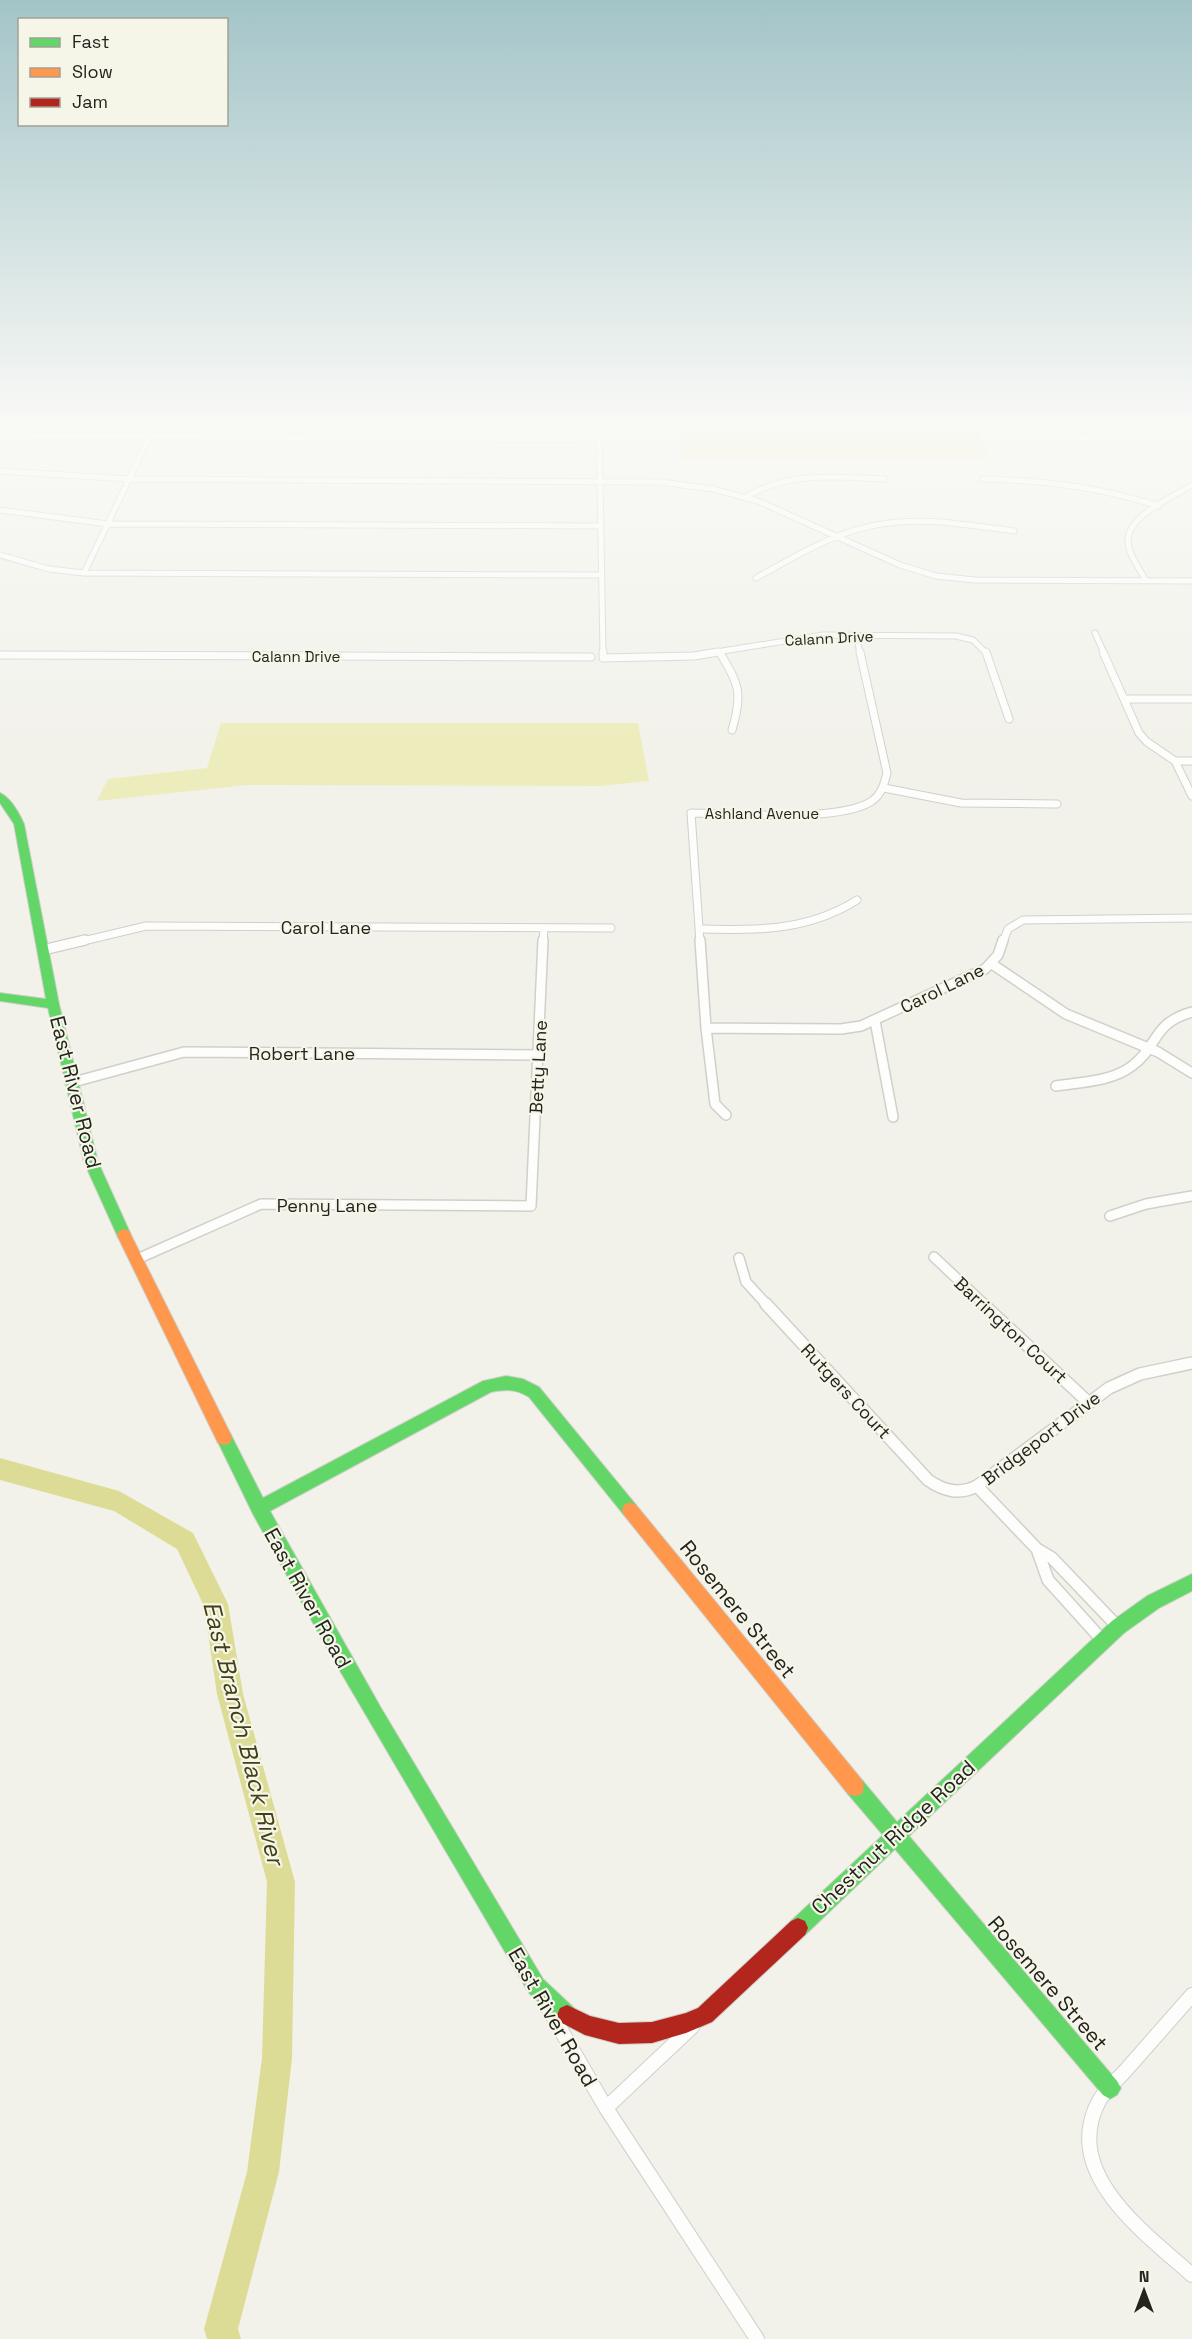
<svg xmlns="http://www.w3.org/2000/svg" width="1192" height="2339" font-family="'Space Grotesk',sans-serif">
<rect width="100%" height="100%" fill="#f2f2eb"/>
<path fill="#edecbc" d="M679,423h295l15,36h-307z
M221,723h417l11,58 -49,5 -353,-1 -150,16 11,-22 99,-11z"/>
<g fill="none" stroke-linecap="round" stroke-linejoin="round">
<path fill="#dddc96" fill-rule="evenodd" d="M0,1458l119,33 74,42 35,71 15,90 52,188 -3,176 -13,114 -41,157 3,10h-34l-3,-10 43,-157 15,-114 5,-176 -50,-188 -13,-88 -27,-57 -63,-38 -114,-31z"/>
<defs>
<path id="street-far4" d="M599,423l4,230
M0,435l599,5
M1021,437l171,1
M374,439l4,-16
M0,471l129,8 531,3 53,7 45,12 142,64 36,11 39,4 217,1
M983,479c60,1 117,8 175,27
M746,497c43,-26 90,-20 138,-18
M0,510l108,14 493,2
M0,555l49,14 35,4 518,2
M84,573l72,-150
M756,578c33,-18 67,-39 103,-49 50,-15 105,-5 155,2
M1146,581c-6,-12 -17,-25 -18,-39 -2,-26 45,-45 64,-57
M1095,633l9,20
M856,635l4,18
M710,653l113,-18 133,1 17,4 13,13"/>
<path id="street-far3" d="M603,652v6l91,-2 24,-4
M986,652l23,67
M1103,652l36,81 8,9 28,19 17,35
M720,653c19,31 23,41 12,77
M0,655l591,2
M1124,699h68
M1175,761h17
M884,788l77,15 96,1
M699,929c58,1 107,3 158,-29
M79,942l67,-16 465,2
M543,942l1,-14
M700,942l-9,-129c43,0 148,10 181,-12 10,-7 12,-17 15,-28l-27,-121
M1003,942l5,-13 15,-9 169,-2"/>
<path id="street-far2" d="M700,940l6,88 9,76 11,11
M43,950l42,-10
M992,964l74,50 92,38 34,21
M875,1021l18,96
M706,1028l135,1 20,-3 124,-57 13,-14 5,-15
M70,1083l114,-31 354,3
M1056,1086c25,-4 55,-4 76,-20 27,-20 20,-43 60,-54
M1110,1216l36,-12 46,-8
M934,1257l51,48
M739,1258l7,24 21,23
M135,1260l126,-56 270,2 12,-266"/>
<path id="street-far1" d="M766,1304l162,176c16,11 31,15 49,6l132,-98 31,-14 52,-11
M983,1304l106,99
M977,1486l60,63 15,9 66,69
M1037,1549l11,31 55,61"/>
<path id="street" d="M1192,1995c-22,25 -44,50 -66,75 -9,10 -21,20 -27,31 -39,72 47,133 93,174
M547,2006l59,102 151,231
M606,2108l86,-81"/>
<path id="fast" d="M0,793c11,5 19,20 24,31l35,180 39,158 33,73 -2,4h-10l-2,-4 -33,-73 -36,-154 -48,-7v-8l46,6 -32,-175 -14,-21z
M506,1376l17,3 16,8 97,118 2,5 -2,5 -6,3 -6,-3 -95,-118c-13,-8 -24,-8 -38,-5l-221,119 111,197 162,271 31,29 3,7 -3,7 -7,3 -7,-3 -31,-29 -200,-341 -76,-138 -37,-76 2,-5 6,-2 6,2 33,65 220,-117z
M1192,1574v17l-33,17 -35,25 -215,203 208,245 4,7 -4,7 -7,4 -7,-4 -208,-246 -90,86 -7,3 -7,-3 -3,-7 3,-7 92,-86 -35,-41 -2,-7 2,-7 7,-2 7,2 35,42 215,-201 35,-25z"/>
<path id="slow" d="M124,1229l5,2 101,202 2,5 -2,5 -6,2 -6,-2 -101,-208 2,-4z
M630,1502l6,3 226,275 2,7 -2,7 -7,2 -7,-2 -224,-279 -2,-5 2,-5z"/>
<path id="jam" d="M798,1918l7,3 3,7 -3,7 -93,87 -26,11 -34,10 -33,1 -34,-9 -25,-13 -3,-7 3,-7 7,-3 23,11 29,7 33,-1 34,-9 12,-5 93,-87z"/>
</defs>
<use href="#street-far4" stroke="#d0d0cb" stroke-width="7"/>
<use href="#street-far3" stroke="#d0d0cb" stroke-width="9"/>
<use href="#street-far2" stroke="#d0d0cb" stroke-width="12"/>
<use href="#street-far1" stroke="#d0d0cb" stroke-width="14"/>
<use href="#street" stroke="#d0d0cb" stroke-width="16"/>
<use href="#fast" stroke="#d0d0cb" stroke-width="2"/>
<use href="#slow" stroke="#d0d0cb" stroke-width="2"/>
<use href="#jam" stroke="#d0d0cb" stroke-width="2"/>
<use href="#street-far4" stroke="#fdfdfc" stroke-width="5"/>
<use href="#street-far3" stroke="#fdfdfc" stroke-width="7"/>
<use href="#street-far2" stroke="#fdfdfc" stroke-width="9"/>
<use href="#street-far1" stroke="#fdfdfc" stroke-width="11"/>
<use href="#street" stroke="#fdfdfc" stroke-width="14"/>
<use href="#fast" fill="#63d668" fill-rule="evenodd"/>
<use href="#slow" fill="#ff974d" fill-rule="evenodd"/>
<use href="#jam" fill="#b3261e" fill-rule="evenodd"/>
</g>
<linearGradient id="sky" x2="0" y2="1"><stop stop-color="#a3c4c7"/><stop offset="0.56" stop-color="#f9f9f6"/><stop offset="1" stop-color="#f9f9f6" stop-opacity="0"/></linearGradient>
<rect width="1192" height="751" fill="url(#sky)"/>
<g text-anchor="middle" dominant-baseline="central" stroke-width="4.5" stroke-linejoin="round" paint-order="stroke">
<g font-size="15" fill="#24241f" stroke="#f5f5e8">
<text transform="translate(829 638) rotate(-3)">Calann Drive</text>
<text x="296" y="656">Calann Drive</text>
<text x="762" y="813">Ashland Avenue</text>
</g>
<g font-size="18" fill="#24241f" stroke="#f5f5e8">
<text x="326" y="927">Carol Lane</text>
<text transform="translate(942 988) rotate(-26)">Carol Lane</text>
<text x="302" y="1053">Robert Lane</text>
<text transform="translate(538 1067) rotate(-87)">Betty Lane</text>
<text x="327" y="1205">Penny Lane</text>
<text transform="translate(1011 1330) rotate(43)">Barrington Court</text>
<text transform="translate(846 1391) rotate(47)">Rutgers Court</text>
<text transform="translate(1041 1438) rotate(-37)">Bridgeport Drive</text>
</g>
<g font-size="21" fill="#24241f" stroke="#f5f5e8">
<text transform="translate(76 1092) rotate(76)">East River Road</text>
<text transform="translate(308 1598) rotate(61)">East River Road</text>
<text transform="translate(738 1609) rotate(51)">Rosemere Street</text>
<text transform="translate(893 1837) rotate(-43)">Chestnut Ridge Road</text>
<text transform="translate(1048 1983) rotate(49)">Rosemere Street</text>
<text transform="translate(553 2017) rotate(60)">East River Road</text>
</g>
<g font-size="24" font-style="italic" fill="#424017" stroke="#f5f5e8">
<text transform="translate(244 1733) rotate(76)">East Branch Black River</text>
</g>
</g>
<rect x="18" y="18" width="210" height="108" fill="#f5f5e8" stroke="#a1a198" stroke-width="1.5"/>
<rect x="30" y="38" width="30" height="9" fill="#63d668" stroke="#a1a198" stroke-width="1.5"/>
<text x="72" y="48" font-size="18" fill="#24241f">Fast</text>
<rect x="30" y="68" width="30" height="9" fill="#ff974d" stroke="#a1a198" stroke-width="1.5"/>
<text x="72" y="78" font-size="18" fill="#24241f">Slow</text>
<rect x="30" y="98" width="30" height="9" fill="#b3261e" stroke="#a1a198" stroke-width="1.5"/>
<text x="72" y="108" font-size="18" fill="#24241f">Jam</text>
<g transform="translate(1144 2291)" stroke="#f5f5e8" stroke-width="4.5" paint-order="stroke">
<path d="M0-4.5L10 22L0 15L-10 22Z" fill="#24241f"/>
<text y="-9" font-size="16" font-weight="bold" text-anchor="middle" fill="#24241f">N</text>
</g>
</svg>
